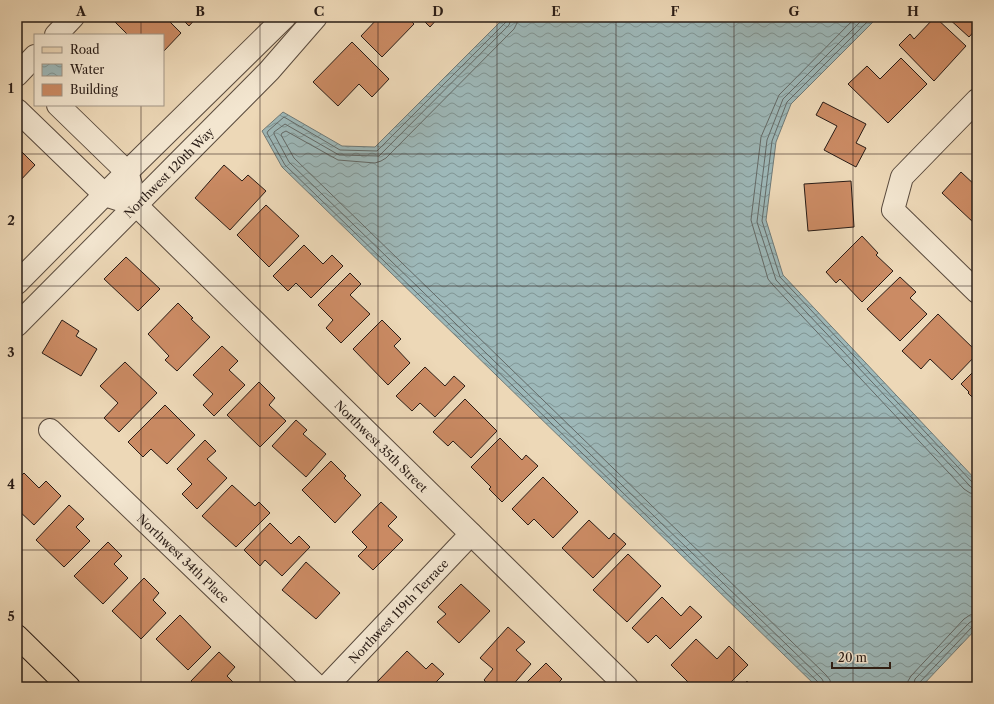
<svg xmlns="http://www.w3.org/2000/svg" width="994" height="704" font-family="'Libre Caslon Text',serif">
<defs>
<pattern id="water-waves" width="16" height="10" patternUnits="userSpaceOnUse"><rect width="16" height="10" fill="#9db8b9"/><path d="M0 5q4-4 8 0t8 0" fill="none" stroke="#809595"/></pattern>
</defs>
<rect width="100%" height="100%" fill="#edd8b7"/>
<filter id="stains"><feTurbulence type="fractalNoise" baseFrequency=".005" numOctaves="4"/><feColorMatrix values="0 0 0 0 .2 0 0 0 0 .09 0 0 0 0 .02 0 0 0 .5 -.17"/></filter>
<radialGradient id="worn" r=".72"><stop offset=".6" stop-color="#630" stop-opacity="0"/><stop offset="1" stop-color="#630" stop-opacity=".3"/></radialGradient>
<path fill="url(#water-waves)" stroke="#6f7a78" d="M505,17h373l-87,87 -15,38 -10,78 17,55 194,206v147l-56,59h-104l-535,-520 -20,-36 21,-19 59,34 33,1z"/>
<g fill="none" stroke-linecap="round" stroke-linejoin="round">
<path stroke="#636a68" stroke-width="1" d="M507,17l-1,5 -129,129 -37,-1 -56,-33 -16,14 -1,2 18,32 533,517 1,5
M512,17l-3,8 -130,131 -40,-1 -54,-31 -11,8v2l15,28 533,517 2,4v4
M518,17l-1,6 -3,6 -128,129 -5,3 -6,2 -37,-3 -52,-29 -4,2 -1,2 13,23 532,517 4,5 1,7
M856,17l-77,78 -18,42 -10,83 17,59 4,5 192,205 6,4 7,1
M865,17l-82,82 -16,41 -10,82 19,58 193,205 3,3h5
M872,17l-85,85 -15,39 -10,80 18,56 192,205 5,1
M907,687l1,-6 3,-5 53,-57 6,-4 7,-1
M913,687l2,-8 54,-56 3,-2 5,-1
M918,687l1,-4 53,-56 5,-2"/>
</g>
<path fill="#cb8b64" stroke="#291c16" d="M17,17h8l-8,9z
M118,17h47l16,16 -18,19v-17h-35l-14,-14z
M180,17h17l-8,9z
M379,17h28l7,7 -32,33 -21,-21z
M420,17h19l-9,10z
M935,17l31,29 -32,35 -35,-36 11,-11 4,5z
M947,17h30v11l-8,9z
M352,42l37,37 -17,18 -13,-13 -21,22 -25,-24z
M901,58l26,26 -39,39 -40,-39 19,-18 13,13z
M823,102l43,22 -10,19 10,5 -10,19 -32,-17 13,-24 -21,-11z
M17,147l18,18 -18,19z
M224,165l18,16 6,-6 18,16 -36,39 -35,-32z
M961,172l16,15v32l-3,4 -32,-30z
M851,181l3,46 -46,4 -4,-47z
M266,205l33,31 -30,31 -32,-32z
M862,236l16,17 -2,2 17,16 -31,31 -22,-23 -4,4 -10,-11z
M304,245l19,19 9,-9 11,11 -32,32 -15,-15 -8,8 -15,-15z
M126,257l34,32 -22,22 -34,-32z
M350,273l11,11 -11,11 20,19 -29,29 -15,-15 7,-8 -15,-15z
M900,277l16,15 -6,6 17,16 -27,27 -33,-32z
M178,303l15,15 -2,1 19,18 -33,34 -12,-11 4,-4 -21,-22z
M938,314l39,38v2l-25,26 -22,-21 -9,10 -19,-18z
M62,320l17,11 -3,5 21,13 -16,27 -39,-23z
M382,320l19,19 -7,7 16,17 -22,22 -35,-36z
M222,346l16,15 -9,9 16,15 -31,31 -11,-11 10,-11 -20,-19z
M125,362l32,31 -38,39 -15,-14 14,-15 -18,-17z
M425,367l20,19 9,-10 11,10 -30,31 -15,-14 -8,8 -16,-15z
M977,368v34l-9,-9 1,-1 -8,-8z
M259,382l16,16 -6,7 17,16 -26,26 -33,-32z
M465,399l32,32 -26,27 -18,-17 -5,5 -15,-14z
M165,405l30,30 -28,29 -16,-15 -8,8 -15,-15z
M296,420l11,10 -4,4 23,20 -20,23 -34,-31z
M500,438l22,22 4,-5 12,11 -36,36 -13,-13 2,-2 -20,-20z
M205,440l11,11 -9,8 20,19 -30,31 -15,-15 10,-10 -15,-15z
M331,461l15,15 -2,2 17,17 -26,28 -33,-33z
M24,473l15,15 7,-7 15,15 -27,29 -17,-16v-29z
M543,477l35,35 -25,26 -19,-19 -6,6 -16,-16z
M232,485l23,21 4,-4 11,11 -34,34 -34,-31z
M381,502l16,15 -9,9 15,14 -30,30 -15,-14 9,-9 -15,-15z
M69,505l15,14 -8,8 14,14 -26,26 -28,-27z
M589,520l20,19 5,-6 12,11 -33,34 -31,-30z
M270,523l21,21 8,-8 11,11 -28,29 -17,-16 -5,6 -16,-16z
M108,542l14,14 -8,8 14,14 -25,26 -29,-28z
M628,554l33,32 -34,36 -34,-32z
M306,562l34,31 -24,26 -34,-29z
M144,578l15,15 -6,7 13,13 -25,26 -29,-28z
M461,584l29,27 -31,32 -22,-21 9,-8 -8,-7z
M662,597l19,19 9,-10 12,11 -32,32 -14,-14 -8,8 -16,-15z
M180,615l31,32 -23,23 -32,-31z
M508,627l17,15 -9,8 15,14 -20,23h-20l-7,-7 9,-11 -13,-11z
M696,639l21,20 12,-13 19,19 -22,22h-33l-22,-22z
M407,651l19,18 6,-6 12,11 -13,13h-53l-3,-3z
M219,652l16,15 -8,9 11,11h-41l-6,-6z
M546,663l16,16 -8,8h-32z
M747,681l5,6h-11z"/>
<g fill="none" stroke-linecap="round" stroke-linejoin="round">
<defs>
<g id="minor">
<path d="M56,35l17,-18"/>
<path d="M17,75l18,-19"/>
<path d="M977,100l-75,77 -9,33 84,82"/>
<path d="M58,105l69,67 4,13"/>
<path id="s1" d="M17,110l88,85 31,10 491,482"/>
<path d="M17,283l110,-111 158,-155"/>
<path id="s2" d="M17,325l252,-254 47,-54"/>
<path id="s3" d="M50,430l268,257"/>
<path id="s4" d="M326,687l145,-153"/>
</g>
<path id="major" d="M17,636l52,51"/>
</defs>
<use href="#minor" stroke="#5a4b3e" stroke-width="24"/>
<use href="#major" stroke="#291c16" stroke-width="24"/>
<use href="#minor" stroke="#f3e6d0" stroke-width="22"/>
<use href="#major" stroke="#edd8b7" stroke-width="22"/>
</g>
<path fill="none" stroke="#291c16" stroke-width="1" stroke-opacity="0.55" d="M141,17v18M260,17v670M378,17v670M497,17v670M616,17v670M734,17v670M853,17v670M141,105v582M17,154h960M17,286h960M17,418h960M17,550h960"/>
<g text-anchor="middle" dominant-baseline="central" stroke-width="3" stroke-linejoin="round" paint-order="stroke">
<g font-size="12" fill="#291c16" stroke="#f3e6d0">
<text stroke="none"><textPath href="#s2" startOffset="215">Northwest 120th Way</textPath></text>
<text stroke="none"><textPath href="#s1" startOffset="499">Northwest 35th Street</textPath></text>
<text stroke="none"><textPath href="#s3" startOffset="185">Northwest 34th Place</textPath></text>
<text stroke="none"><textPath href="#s4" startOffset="105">Northwest 119th Terrace</textPath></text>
</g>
</g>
<rect width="994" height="704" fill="none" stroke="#edd8b7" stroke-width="44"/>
<rect x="34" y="34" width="130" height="72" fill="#f3e6d0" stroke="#a29586"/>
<rect x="42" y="47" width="20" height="6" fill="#edd8b7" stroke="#a29586"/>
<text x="70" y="54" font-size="12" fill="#291c16">Road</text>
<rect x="42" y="64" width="20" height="12" fill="url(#water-waves)" stroke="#a29586"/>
<text x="70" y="74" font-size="12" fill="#291c16">Water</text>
<rect x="42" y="84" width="20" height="12" fill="#cb8b64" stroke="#a29586"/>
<text x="70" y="94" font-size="12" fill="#291c16">Building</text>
<path d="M832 662v6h58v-6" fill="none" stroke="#291c16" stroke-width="2"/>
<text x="838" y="662" font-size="12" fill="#291c16" stroke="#f3e6d0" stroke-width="3" paint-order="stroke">20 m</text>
<rect x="22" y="22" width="950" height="660" fill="none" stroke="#291c16" stroke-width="1.5"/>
<g font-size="13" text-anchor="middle" font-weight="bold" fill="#291c16">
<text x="81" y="16">A</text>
<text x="200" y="16">B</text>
<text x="319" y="16">C</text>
<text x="438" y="16">D</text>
<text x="556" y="16">E</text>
<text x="675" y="16">F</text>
<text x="794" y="16">G</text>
<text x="913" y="16">H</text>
<text x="11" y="93">1</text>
<text x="11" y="225">2</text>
<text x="11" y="357">3</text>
<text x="11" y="489">4</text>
<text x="11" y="621">5</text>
</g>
<rect width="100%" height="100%" filter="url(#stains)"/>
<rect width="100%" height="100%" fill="url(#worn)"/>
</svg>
